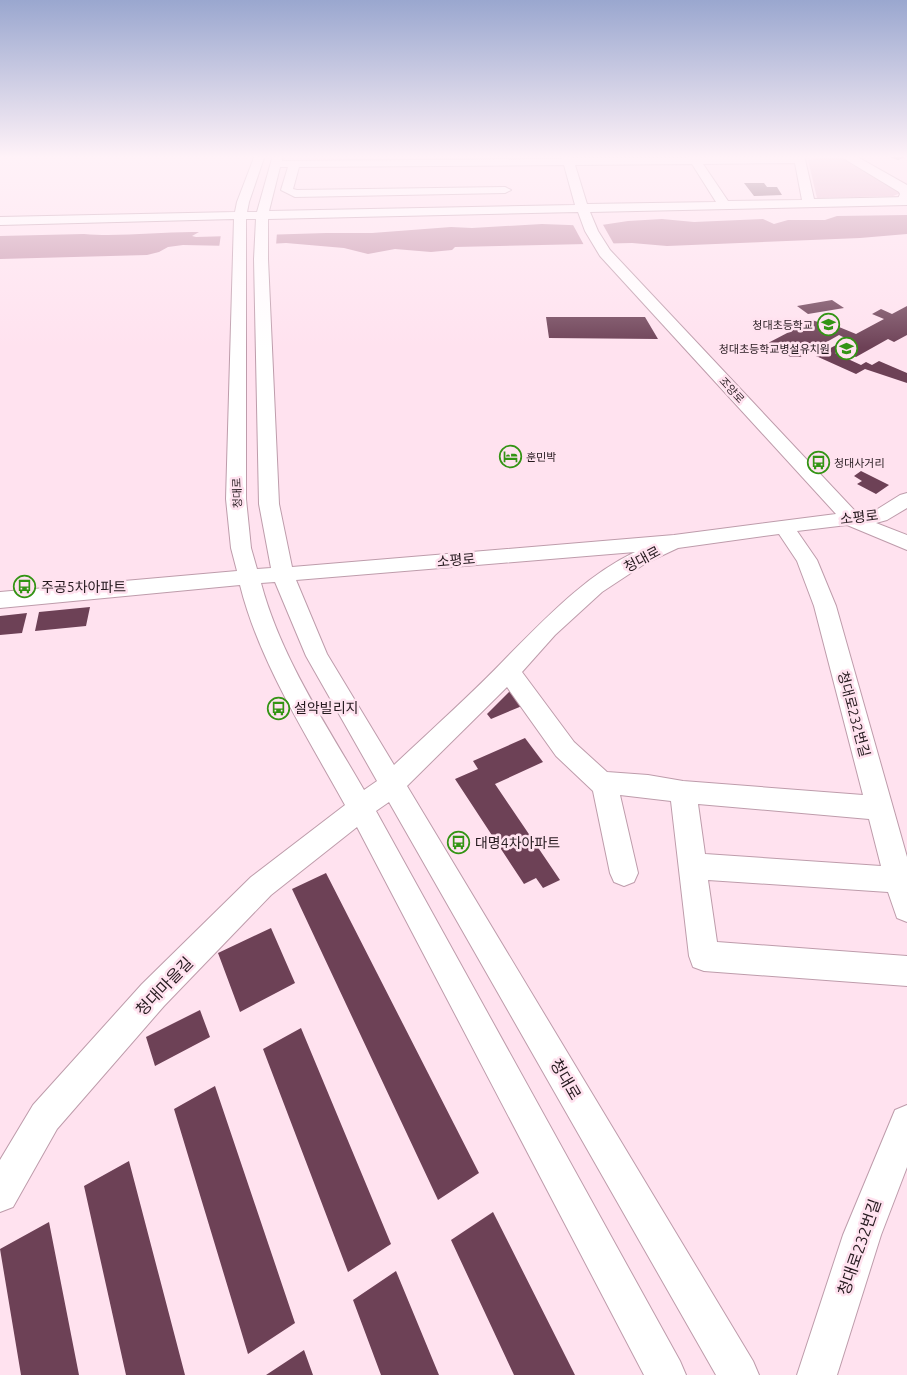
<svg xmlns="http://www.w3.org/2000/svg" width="907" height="1375" font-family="Ubuntu,'Noto Sans KR',sans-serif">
<rect width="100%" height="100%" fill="#ffe2ef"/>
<path fill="#e5b9cd" d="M824,158h20l55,30 2,5 -8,3 -76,2 -9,-38z"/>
<path fill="#c693aa" d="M907,215v19l-47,4 -193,8 -35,-3 -177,4 -3,3 -21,2 -36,-3 -27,5 -24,-6 -58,-5 -54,3 -49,-1 -15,2 -9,5 -12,3 -147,4v-23l84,-2c33,3 74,-2 108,-2h7l-7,4 4,1 130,-4h46l79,-6 21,1 70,-4 53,2 33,-5 34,-2 32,3 69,-3 11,5 14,-4h37l12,-4z"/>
<path fill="#ffe2ef" d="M572,223h30l13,23 -30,1z
M277,232l-1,14 -57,2 2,-14z"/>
<path fill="#6d4156" d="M884,155h23v1l-9,4z
M744,183h20l3,4h10l5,8 -28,1z
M832,300l12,8 -36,6 -11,-8z
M907,306v29l-13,7 -6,-3 -32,18 -16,-6 -5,2 26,12 5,-3 6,3 7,-4 28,12v10l-42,-14 -9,5 -40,-18 31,-17 -8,-4 -39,22h-9l-23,-11v-3l44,-23 6,2 4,-2 34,14 28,-15 -12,-5 9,-5 11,5z
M546,317h99l13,22 -109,-1z
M861,471l28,14 -13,9 -19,-10 5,-3 -8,-5z
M90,607l-4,19 -51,5 4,-19z
M27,613l-5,20 -22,2v-19z
M510,691l12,15 -31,13 -4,-5z
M525,738l18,24 -48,22 65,96 -17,8 -7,-10 -12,6 -69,-105 23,-10 -5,-8z
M326,873l153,300 -41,27 -146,-311z
M271,928l24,55 -55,29 -22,-59z
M200,1010l10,27 -55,29 -9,-29z
M301,1028l90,216 -43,28 -85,-223z
M215,1086l80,237 -47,31 -74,-245z
M129,1161l56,214h-59l-42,-189z
M493,1212l82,163h-61l-63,-135z
M49,1222l30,153h-58l-21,-126z
M396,1271l43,104h-58l-28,-75z
M304,1350l9,25h-47z"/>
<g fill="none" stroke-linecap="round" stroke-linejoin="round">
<defs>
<path id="minor" d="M255,155h10l-16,47 -2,10h10l16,-57h10l-1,6 280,-2 -1,-4h10l1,3h116l-1,-3h11l1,3 105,-3 10,44 93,-2v8l-317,7 8,19 12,19 246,262 20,-2 24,-15 7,-2v15l-20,12 -11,3 31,12v15l-60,-25 -50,6 20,29 19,46 71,251v65l-10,-4 -9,-26 -180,-12 9,62 190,14v30l-203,-15 -11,-4 -4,-11 -18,-155 -51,-6 18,78 -4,9 -10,4 -10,-4 -4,-9 -17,-82 -37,-35 -49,-69 -100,99 346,575 6,14h-43l-327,-573 -13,9 304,550 6,14h-42l-287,-548 -86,68 -107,111 -107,123 -44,78 -13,5v-52l33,-55 109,-121 109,-107 94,-72c-38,-69 -86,-143 -105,-220l-240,23v-16l237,-21 -6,-23 -5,-49 8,-280 -234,6v-8l235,-5 2,-10zM795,163l7,37 -74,1 -25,-37zM692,164l24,38 -129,2 -12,-39zM564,165l11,40 -306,6 11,-44h8l-7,23 14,7 210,-4 6,-3 -6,-3 -208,3 -4,-1 6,-22zM578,212l7,19 15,25 236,258 -162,21 -382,32 -13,-63 -11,-245v-40zM246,219h10l-2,40 5,245 12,64 -14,1 -6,-21 -5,-49zM779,534l18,27 17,45 49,189 -180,-14 -35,-6 -41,-3 -33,-30 -52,-70 33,-37 47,-43 44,-29 32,-15zM635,552c-50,24 -89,66 -127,104 -36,38 -76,73 -114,109l-67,-111 -31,-74zM275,582l31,74 71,125 -13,9c-38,-66 -83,-132 -103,-207zM698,804l171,15 12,47 -176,-12z
M907,1105v62l-26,68 -44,140h-40l46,-140 52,-125z"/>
<path id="major" d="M838,155h16l53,30v19h-8l-2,-3 3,-7 -1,-2z"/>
</defs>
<use href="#minor" stroke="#be9cab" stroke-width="2"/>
<use href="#major" stroke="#be9cab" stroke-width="2"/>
<use href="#minor" fill="#fff" fill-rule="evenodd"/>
<use href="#major" fill="#fff" fill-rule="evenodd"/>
</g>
<linearGradient id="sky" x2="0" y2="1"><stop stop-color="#9aa7cf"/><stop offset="0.45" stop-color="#fff2f8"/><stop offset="1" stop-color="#fff2f8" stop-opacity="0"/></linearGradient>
<rect width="907" height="348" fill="url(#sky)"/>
<defs>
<symbol id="school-ring" viewBox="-11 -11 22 22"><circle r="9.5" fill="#ffe2ef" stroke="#339414" stroke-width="1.5"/><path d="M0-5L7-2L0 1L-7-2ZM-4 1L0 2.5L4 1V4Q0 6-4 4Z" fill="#339414"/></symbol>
<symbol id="hotel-ring" viewBox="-11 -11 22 22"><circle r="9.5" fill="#ffe2ef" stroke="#339414" stroke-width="1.5"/><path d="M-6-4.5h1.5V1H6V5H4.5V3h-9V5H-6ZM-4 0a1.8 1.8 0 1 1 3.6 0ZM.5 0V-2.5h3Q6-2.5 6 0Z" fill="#339414"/></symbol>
<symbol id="bus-ring" viewBox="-11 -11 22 22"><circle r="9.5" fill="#ffe2ef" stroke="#339414" stroke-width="1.5"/><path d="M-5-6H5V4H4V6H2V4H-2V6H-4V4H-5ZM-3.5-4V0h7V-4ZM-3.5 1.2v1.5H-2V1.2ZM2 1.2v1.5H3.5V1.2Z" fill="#339414"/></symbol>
</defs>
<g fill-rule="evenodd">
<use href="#school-ring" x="816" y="312" width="25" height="25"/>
<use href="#school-ring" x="834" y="336" width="25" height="25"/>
<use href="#hotel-ring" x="498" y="444" width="25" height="25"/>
<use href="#bus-ring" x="806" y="450" width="25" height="25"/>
<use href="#bus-ring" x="12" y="574" width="25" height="25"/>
<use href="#bus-ring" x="266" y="696" width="25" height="25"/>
<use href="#bus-ring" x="446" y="830" width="25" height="25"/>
</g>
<g text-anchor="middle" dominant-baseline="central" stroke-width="5" stroke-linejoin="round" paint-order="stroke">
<g font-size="11" fill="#25191e" stroke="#ffe2ef" text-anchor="end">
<text x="813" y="325">청대초등학교</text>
<text x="830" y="349">청대초등학교병설유치원</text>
<text x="526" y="457" text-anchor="start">훈민박</text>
<text x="834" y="463" text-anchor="start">청대사거리</text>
</g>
<g font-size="11" fill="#25191e" stroke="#ffe2ef">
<text transform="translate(732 390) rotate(47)">조양로</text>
<text transform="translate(237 493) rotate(-92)">청대로</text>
</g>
<g font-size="14" fill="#25191e" stroke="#ffe2ef">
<text transform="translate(859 517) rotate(-7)">소평로</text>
<text transform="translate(642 559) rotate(-28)">청대로</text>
<text transform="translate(456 560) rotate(-5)">소평로</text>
<text transform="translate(854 714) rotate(75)">청대로232번길</text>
</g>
<g font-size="14" fill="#25191e" stroke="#ffe2ef" text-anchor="start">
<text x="41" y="587">주공5차아파트</text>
<text x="294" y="708">설악빌리지</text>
<text x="475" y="843">대명4차아파트</text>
</g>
<g font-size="16" fill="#25191e" stroke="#ffe2ef">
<text transform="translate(164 986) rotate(-46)">청대마을길</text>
<text transform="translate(566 1079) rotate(60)">청대로</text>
<text transform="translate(859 1247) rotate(-71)">청대로232번길</text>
</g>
</g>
</svg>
